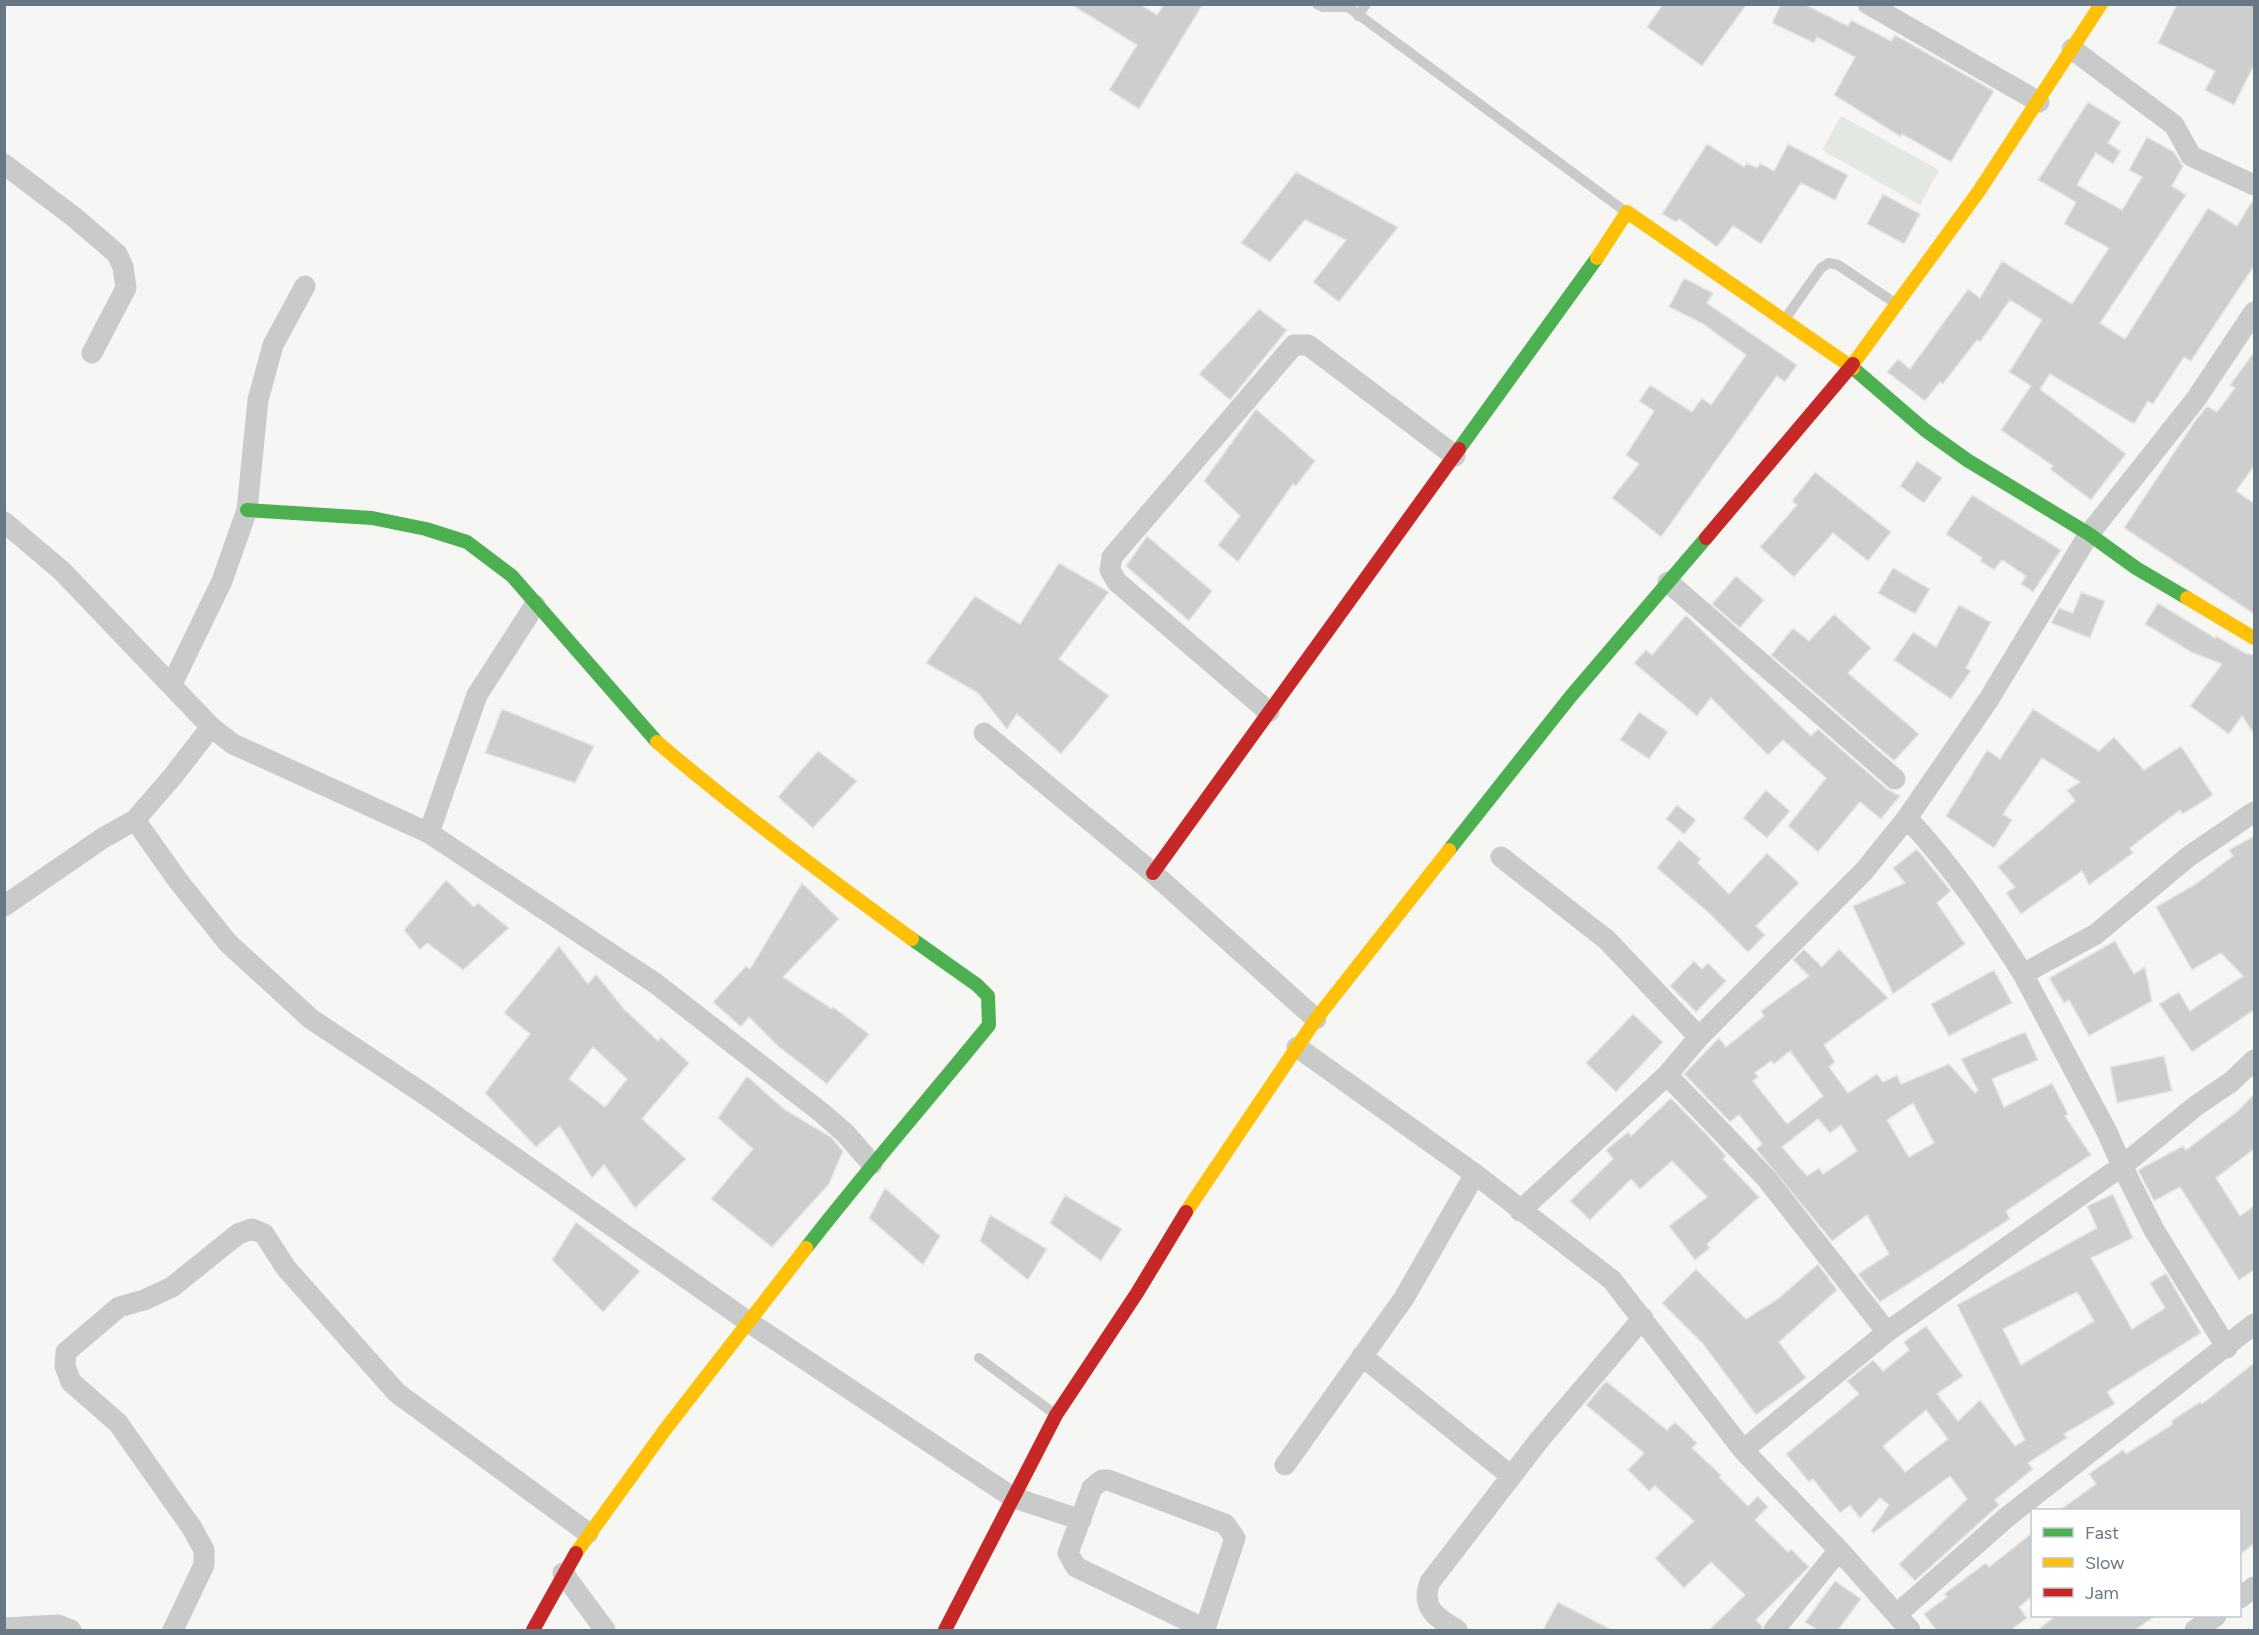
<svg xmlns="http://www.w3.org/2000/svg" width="2259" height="1635" font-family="Figtree,sans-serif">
<rect width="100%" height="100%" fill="#f6f6f5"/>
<path fill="#e4e8e3" d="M1841,116l98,54 -19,35 -98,-55z"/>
<path fill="#cdcfcf" stroke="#e6e6e5" stroke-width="1.5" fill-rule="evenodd" d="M1070,4h70l17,11 7,-11h39l-64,105 -30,-19 28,-45z
M1663,4h84l-45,62 -55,-39z
M1781,4h23l44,22 3,-6 40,21 4,-6 99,56 -43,71 -49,-28 -1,3 -67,-42 21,-38 -38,-20 -3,6 -42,-20z
M2177,4h77v61l-20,40 -29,-15 10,-19 -57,-28z
M2088,102l33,20 -13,21 13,8 -8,13 -17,-11 -19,32 45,25 20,-33 -13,-7 18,-33 27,15 9,14 -11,20 14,9 -86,128 25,16 83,-131 29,18 17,-28v68l-63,95 -7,-4 -31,47 -5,-3 -14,23 -84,-50 -10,15 86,65 -35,46 -41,-31 3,-3 -52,-36 30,-44 -22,-14 33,-52 -32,-20 -30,42 -3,-2 -34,44 -3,-2 -15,19 -38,-29 11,-13 12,10 58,-80 12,9 22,-37 70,43 37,-56 -45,-24 12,-22 -38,-22z
M1707,144l37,23 3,-4 10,5 3,-5 14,8 14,-27 60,31 -13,25 -34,-17 -40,61 -28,-18 -16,21 -38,-28 -3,3 -14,-8z
M1296,172l102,55 -59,75 -26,-20 33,-42 -41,-20 -35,42 -29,-19z
M1883,194l37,20 -16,30 -37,-20z
M1684,278l29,15 -6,10 90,62 -12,17 -8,-6 -116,161 -49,-39 27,-34 -13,-9 28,-44 -15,-10 11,-16 42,27 10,-14 9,7 35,-50 -43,-31 -34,-17z
M1259,309l28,21 -57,70 -31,-26z
M2254,352v114l-18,25 18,12v111l-130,-86 69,-104 14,-18 10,6 18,-24 -5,-3z
M1256,409l59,52 -19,25 -3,-2 -55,78 -20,-17 22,-29 -36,-35z
M1917,461l25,17 -18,25 -24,-17z
M1815,472l76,60 -23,29 -35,-28 -39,44 -34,-30 37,-42 -5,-4z
M1972,495l89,55 -28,42 -12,-8 5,-8 -24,-16 -8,10 -14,-9 2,-3 -36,-24z
M1147,536l65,55 -23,30 -63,-55z
M1059,563l50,29 -50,67 50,37 -48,58 -44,-40 -10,15 -29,-36 -52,-30 49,-67 45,28z
M1893,568l37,21 -15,25 -37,-21z
M1736,576l28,24 -24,28 -28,-24z
M2081,592l24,9 -15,37 -39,-15 8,-15 14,5z
M2158,603l57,35 1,-2 29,17 9,2v79l-12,-18 -13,18 -39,-28 32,-42 -31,-12 -46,-28z
M1959,605l32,17 -25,46 5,3 -20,28 -57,-39 19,-28 23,15z
M1834,614l37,34 -23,25 71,61 -25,27 -123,-106 22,-27 16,13z
M1686,615l125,121 7,-7 69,60 13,7 -19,23 -21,-17 -42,50 -30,-26 38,-48 -43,-38 -15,15 -57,-57 -14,18 -63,-53 12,-13 6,5z
M502,709l92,37 -19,37 -90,-30z
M2033,709l66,42 15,-14 30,33 37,-24 32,49 -30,19 -3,-4 -50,38 3,5 -44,32 -7,-14 -61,43 -15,-21 9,-6 -17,-20 77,-66 -8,-11 13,-8 -38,-24 -39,56 9,6 -18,28 -48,-32 41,-66 13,9z
M1639,712l29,20 -19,27 -29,-19z
M818,751l39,30 -44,47 -35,-31z
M1766,790l24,21 -23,27 -24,-20z
M1677,805l19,15 -12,14 -18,-15z
M2254,836v174l-62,42 -33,-48 20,-12 11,19 53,-35 -22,-23 -29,17 -36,-63 38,-22 39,-29 -4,-6z
M1679,840l22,19 -3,4 31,31 38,-41 32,30 -43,43 9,9 -17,17 -38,-38 -53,-46z
M1917,849l34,42 -14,12 28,41 -72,50 -40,-88 52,-23 -12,-15z
M446,880l28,27 4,-4 31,25 -46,42 -36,-27 -7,7 -16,-20z
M802,883l37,36 -56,58 49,32 1,-2 36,27 -42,50 -49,-38 -29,-29 -8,10 -28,-25 33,-36 4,3z
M2115,941l19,33 11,-7 7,34 -63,35 -20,-36 -5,3 -15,-25z
M559,946l29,38 8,-10 28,35 34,32 3,-4 28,26 -47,56 44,40 -51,49 -31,-43 -12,13 -32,-52 -24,21 -51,-54 45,-59 -26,-21zM593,1047l34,32 -22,28 -36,-28z
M1804,949l18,18 17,-18 49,49 -64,47 11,17 -6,5 19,26 29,-19 6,8 14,-7 4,9 48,-20 26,29 3,-3 -17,-31 64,-27 13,28 -46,19 12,28 48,-24 16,31 -3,2 26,39 -85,56 4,8 -130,83 -22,-28 31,-20 -22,-39 -35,26 -76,-92 6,-5 -23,-29 -9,7 -46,-48 35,-36 7,9 38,-31 -3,-5 48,-35 -16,-16zM1790,1051l33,45 -36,28 -34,-43 5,-4 -3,-4 16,-12 3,3zM1913,1103l21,40 -25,14 -22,-37zM1818,1119l12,14 11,-8 16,26 -34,23 -4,-6 -12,8 -25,-29z
M1694,961l8,8 6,-6 18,18 -30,31 -26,-26z
M1994,970l18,33 -63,33 -18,-32z
M1633,1014l30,28 -47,50 -30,-29z
M2164,1056l8,35 -55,12 -7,-36z
M747,1076l38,34 46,27 12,14 -14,33 -57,63 -61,-48 42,-50 -35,-31z
M2254,1094v55l-38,29 24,38 14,-10v64l-15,10 -59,-93 -26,14 -16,-31 45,-24 3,4 52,-39z
M1671,1098l38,39 17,19 -3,3 36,38 -52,47 3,4 -15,12 -26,-34 38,-29 -35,-36 -32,28 -9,-10 -41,41 -20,-19 43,-42 -7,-9 22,-18 3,4z
M885,1188l55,48 -17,29 -54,-47z
M2113,1194l20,44 -42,20 41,71 33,-21 -15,-25 16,-10 35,60 -94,59 8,12 -51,30 3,4 -39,25 5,6 -38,31 4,5 -84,76 -16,-17 68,-65 -17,-23 -77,57 -2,-2 18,-26 -9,-7 -20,20 -10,-13 -10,8 -27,-34 -4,3 -23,-28 73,-60 -12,-13 26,-21 10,11 26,-21 -5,-8 22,-16 37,50 -26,18 21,27 22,-21 35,46 10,-6 -68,-135 140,-77 -10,-22zM2077,1292l17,29 -73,44 -18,-36zM1926,1410l22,29 -43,33 -22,-26z
M1065,1195l57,34 -21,32 -51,-38z
M990,1215l57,34 -19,31 -48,-39z
M576,1222l64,49 -37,41 -51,-52z
M1818,1264l19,26 -58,52 27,36 -50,37 -53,-71 -41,-41 34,-34 50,50 32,-20z
M2254,1363v181l-14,10v-44h-180l36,-26 -7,-10 34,-24 3,4 47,-30 -2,-3 29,-19 2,2z
M1606,1381l61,49 8,-8 22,21 -5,5 29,27 -2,2 29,29 10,-10 10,11 -13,13 33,32 3,-3 18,18 -53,53 6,6v4h-53l36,-35 -34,-33 -27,26 -29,-30 39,-37 -39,-35 -6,5 -21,-21 16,-17 -58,-48z
M2032,1533v63l-13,11 8,11 -16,12h-75l-12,-16 23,-17 -3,-3 42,-31 3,4z
M1835,1581l26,18 -23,31h-21l-12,-8z
M1558,1602l54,28h-69z
M2055,1616h100l-20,14h-97z"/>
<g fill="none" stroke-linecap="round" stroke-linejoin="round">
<path stroke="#c9caca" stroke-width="10" d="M1317,4l6,3h22
M1344,4l282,208
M1358,16l8,-12
M1785,319l36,-51 8,-5 9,2 57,38
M979,1358l77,57"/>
<path stroke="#c9caca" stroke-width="21" d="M1868,4l171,98
M2072,49l102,76 17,31 63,29
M4,164l70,53 43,37 6,13 3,21 -34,65
M4,522l58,49 149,156 22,17 196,89 226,150 167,130 24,21 26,30
M1668,582l227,197
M172,684l50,-103 25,-71 11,-110 15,-55 32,-59
M1269,712l-152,-130 -7,-12 2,-13 182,-212h14l147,111
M984,733l169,140 163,146
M2254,812l-66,45 -92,77 -73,40 84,158 15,34 75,-61 34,-23 23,-22
M135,820l44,62 49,61 83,76 116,77 323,227 262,174 69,23
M429,833l48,-138 58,-90
M1501,857l106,83 92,97
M4,906l99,-68 32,-18 38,-44 38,-49
M2023,974c-35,-55 -71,-108 -116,-156l82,-119 100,-165 107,-135 58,-87
M1297,1047l178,127 137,106 131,170 96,100
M1667,1075l99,103 121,154
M1520,1211l147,-136 32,-38 165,-166 43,-53
M1362,1356l149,120
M1743,1450l144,-118 235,-166 32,64 73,118
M1285,1465l119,-167 71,-124
M563,1573l42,57
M2240,1598l14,-11
M1897,1614l110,-97 247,-193
M4,1628l54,-3 13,5
M173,1630l31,-65v-15l-12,-22 -74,-105 -47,-41 -6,-16 1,-14 53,-45 25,-7 28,-13 66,-53 14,-5 12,5 22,34 111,125 191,140
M1205,1630v-1l30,-91 -10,-14 -117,-44h-6l-10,8 -24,65 8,14 129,62
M1457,1630c-20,-12 -37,-22 -27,-48l110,-143 103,-121
M1774,1630l65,-80 71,80
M2195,1630l21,-14"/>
<path stroke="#4caf50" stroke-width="14" d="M1853,368l72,62 42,30 122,74 47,34 51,30
M1459,449l138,-191
M247,510l125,8 54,11 41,13 45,34 145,166
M1449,850l122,-154 135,-158
M806,1248c59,-76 122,-148 183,-223l-1,-29 -11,-11 -65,-46"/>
<path stroke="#ffc107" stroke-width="14" d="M1597,258l30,-46 226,156
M1853,364l126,-173 122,-187
M2187,598l67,40
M657,742c82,70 168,134 255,197
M1186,1212l130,-193 133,-169
M576,1553l88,-122 142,-183"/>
<path stroke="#c62828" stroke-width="14" d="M1706,538l147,-174
M1153,873l306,-424
M533,1630l43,-77
M945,1630l111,-215 81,-122 49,-81"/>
</g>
<rect width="2259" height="1635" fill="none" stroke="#677784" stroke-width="12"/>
<rect x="2031" y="1509" width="210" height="108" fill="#ffffff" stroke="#c2c9ce" stroke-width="1.5"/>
<rect x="2043" y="1528" width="30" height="9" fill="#4caf50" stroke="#c2c9ce" stroke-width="1.5"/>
<text x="2085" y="1539" font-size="18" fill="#677784">Fast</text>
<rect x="2043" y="1558" width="30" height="9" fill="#ffc107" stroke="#c2c9ce" stroke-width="1.5"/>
<text x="2085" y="1569" font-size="18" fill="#677784">Slow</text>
<rect x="2043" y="1588" width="30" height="9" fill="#c62828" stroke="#c2c9ce" stroke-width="1.5"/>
<text x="2085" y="1599" font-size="18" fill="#677784">Jam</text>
</svg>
